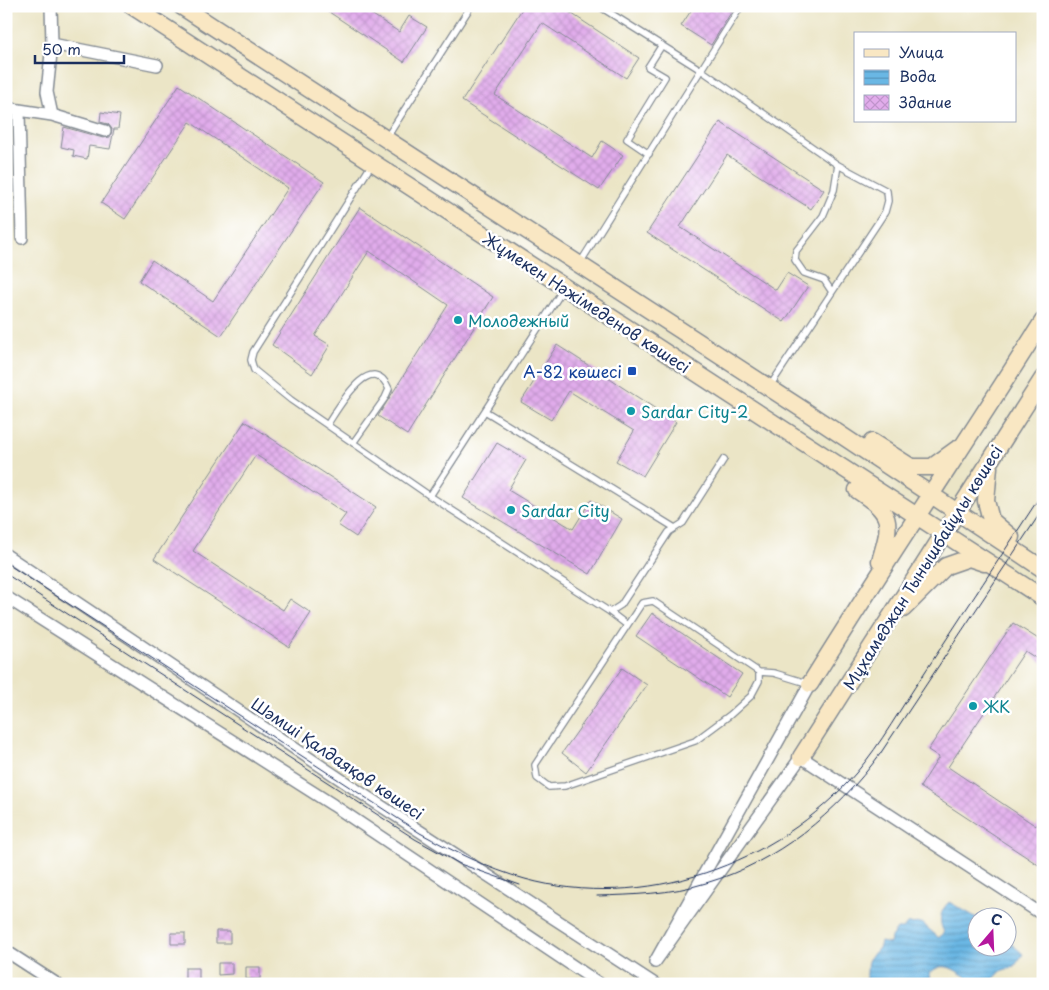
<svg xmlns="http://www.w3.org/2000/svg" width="1049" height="990" font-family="'Playpen Sans',sans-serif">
<defs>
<pattern id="water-rules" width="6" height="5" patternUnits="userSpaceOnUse" patternTransform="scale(1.25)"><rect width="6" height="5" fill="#6ab7e4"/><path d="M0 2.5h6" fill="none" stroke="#5695bc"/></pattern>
<pattern id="building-cross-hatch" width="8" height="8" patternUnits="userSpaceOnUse" patternTransform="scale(1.25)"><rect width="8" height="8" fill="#e1aceb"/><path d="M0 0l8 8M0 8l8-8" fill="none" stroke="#c094cc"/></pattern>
</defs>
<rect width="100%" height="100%" fill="#fff"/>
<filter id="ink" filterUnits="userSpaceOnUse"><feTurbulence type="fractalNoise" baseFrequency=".02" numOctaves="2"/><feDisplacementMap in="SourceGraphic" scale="10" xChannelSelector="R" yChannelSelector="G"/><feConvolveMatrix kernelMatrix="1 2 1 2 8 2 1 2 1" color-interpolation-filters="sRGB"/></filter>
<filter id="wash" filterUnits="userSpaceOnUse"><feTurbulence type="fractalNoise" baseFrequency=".0096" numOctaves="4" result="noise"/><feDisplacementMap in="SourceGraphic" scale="20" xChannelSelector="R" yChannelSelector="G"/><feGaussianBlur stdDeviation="1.12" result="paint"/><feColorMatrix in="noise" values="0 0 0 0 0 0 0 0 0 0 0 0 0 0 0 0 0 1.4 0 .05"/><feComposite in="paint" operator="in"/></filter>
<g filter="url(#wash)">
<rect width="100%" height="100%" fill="#ebe5c6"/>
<path fill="url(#water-rules)" stroke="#4273a1" d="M949,902l28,16 -1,30h30l1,-8 16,14 -9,13c-3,1 -8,2 -11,3 -7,4 -10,14 -19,13 -21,0 -35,-29 -54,-10l1,11h-68c7,-8 2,-17 6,-25 4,-6 11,-9 12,-17l9,2 1,-7 6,-8h6l4,-5 15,-1 17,15 5,-6c-6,-11 -4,-21 5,-30z"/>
<g id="blocks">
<path fill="url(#building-cross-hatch)" d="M320,6h39l40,26 10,-16 18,11 -23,35z
M524,6h36l79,52 -13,20 -84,-55 -47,72 97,63 10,-17 21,14 -24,35 -137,-89z
M694,6h41l-24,39 -30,-19z
M179,85l145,97 -103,154 -82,-55 13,-21 61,41 75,-113 -98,-66 -65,97 -24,-16z
M101,112l19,3 -2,14h-4l-4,20 -21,-3 -2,13 -14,-3 1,-6 -13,-3 3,-20 39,11 7,-1 2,-8 -4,-5 -8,-2z
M720,122l104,68 -13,19 -84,-54 -47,72 96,63 11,-17 21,13 -24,36 -137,-89z
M360,207l133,90 -86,138 -29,-19 70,-111 -79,-54 -54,85 15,9 -18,29 -40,-29z
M557,345l119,77 -33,54 -27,-15 18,-30 -65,-40 -18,29 -30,-18z
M245,421l131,86 -20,30 -18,-12 8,-11 -90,-59 -63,96 90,59 7,-11 21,14 -22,34 -135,-88z
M497,443l29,17 -18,30 65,39 18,-29 31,19 -32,55 -127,-76z
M652,613l90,61 -15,23 -91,-61z
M1013,623l30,19v21l-18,-12 -77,116 88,59 7,-10v52l-123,-81 19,-30 -11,-7z
M622,668l25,17 -61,87 -24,-19z
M216,931h14v12h-14z
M171,933h14v11h-14z
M218,963h14v11l-14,1z
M246,967h14v12h-14z
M185,968h14v12h-14z"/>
</g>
</g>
<g filter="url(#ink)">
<use href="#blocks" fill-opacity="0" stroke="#838a92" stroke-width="1"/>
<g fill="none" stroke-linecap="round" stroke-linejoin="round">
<defs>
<path id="lane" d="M599,6l102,64 137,95 49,26 1,10 -3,11 -115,174
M387,137l84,-131
M649,154l-22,-15 38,-62 -17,-10 14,-22
M372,164l-119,188 -2,8 3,10 37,30 139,96 180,116 11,-7 48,-73 14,-9 41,-64
M580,263l161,-257
M832,292l-8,-12 -20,-7 -9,-13 1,-9 27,-35 11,-26 4,-25
M485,411l190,117
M327,425c11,-16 44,-77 62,-36l-4,9 -32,45
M430,496l134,-208
M653,601l106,71v9l-8,15 -21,19 -35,26 -130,45 -16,1 -12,-9 -2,-13 107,-162z
M610,612l17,13
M759,672l15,1 36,11"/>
<path id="street" d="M51,6l1,38 -5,48 5,23
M52,44l105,21
M6,108l46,7 53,16
M19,111l3,127
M6,555l355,238 294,191
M6,597l327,208 267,179
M810,684l-155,278 146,-205 242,158
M6,951l51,33"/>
<path id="secondary" d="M132,6l911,592
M181,6l624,405 238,158
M872,442l39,25h21l25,-18
M989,467l-3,34 5,19 20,17
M857,490c36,24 35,31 23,71
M903,609l43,-43 23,-8 15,5
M810,684c76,-123 156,-241 233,-363
M801,757l242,-379"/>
</defs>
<use href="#lane" stroke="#838a92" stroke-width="8"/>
<use href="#street" stroke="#838a92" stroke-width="14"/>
<use href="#secondary" stroke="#838a92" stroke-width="19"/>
<use href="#lane" stroke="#fff" stroke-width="5.5"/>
<use href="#street" stroke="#fff" stroke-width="11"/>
<use href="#secondary" stroke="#f9e7c3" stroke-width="16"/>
<path stroke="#1b2f5e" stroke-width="1" d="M6,563l414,270c33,18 68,36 105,46 118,33 252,-14 331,-106 26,-30 45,-66 67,-98 40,-61 80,-122 120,-183
M6,574l409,265 45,25 60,21
M597,896c36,-1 74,-2 109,-13 71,-21 131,-70 174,-129l163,-245"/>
</g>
</g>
<g fill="#0f9aa8" stroke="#fff" stroke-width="2">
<circle cx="458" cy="320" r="5"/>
<circle cx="631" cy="411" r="5"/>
<circle cx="511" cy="510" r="5"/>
<circle cx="973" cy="706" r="5"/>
</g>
<rect fill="#1a4fb4" stroke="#fff" stroke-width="2" x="627" y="366" width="10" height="10" rx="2.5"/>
<g text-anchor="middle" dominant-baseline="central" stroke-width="5" stroke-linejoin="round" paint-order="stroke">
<g font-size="16" fill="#1b2f5e" stroke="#fff">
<text transform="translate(587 302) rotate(33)">Жұмекен Нәжімеденов көшесі</text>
<text transform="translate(922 567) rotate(-58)">Мұхамеджан Тынышбайұлы көшесі</text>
<text transform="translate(338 758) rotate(34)">Шәмші Қалдаяқов көшесі</text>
</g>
<g font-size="16" fill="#0d838f" stroke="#fff" text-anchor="start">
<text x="468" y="320">Молодежный</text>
<text x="641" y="411">Sardar City-2</text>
<text x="521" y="510">Sardar City</text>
<text x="983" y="706">ЖК</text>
</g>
<g font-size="16" fill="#164399" stroke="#fff" text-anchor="end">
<text x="622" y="371">A-82 көшесі</text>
</g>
</g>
<rect width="1049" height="990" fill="none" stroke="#fff" stroke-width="25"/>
<rect x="854" y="32" width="162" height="90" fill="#ffffff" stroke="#a4acbf"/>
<rect x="864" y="49" width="25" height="8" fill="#f9e7c3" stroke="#a4acbf"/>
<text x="899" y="58" font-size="15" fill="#1b2f5e">Улица</text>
<rect x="864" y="70" width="25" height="15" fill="url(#water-rules)" stroke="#a4acbf"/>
<text x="899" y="82" font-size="15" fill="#1b2f5e">Вода</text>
<rect x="864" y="95" width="25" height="15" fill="url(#building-cross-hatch)" stroke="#a4acbf"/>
<text x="899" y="108" font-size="15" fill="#1b2f5e">Здание</text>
<g transform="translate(992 932) rotate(19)"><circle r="24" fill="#ffffff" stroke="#a4acbf"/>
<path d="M0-4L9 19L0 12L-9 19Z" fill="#b5179e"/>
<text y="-8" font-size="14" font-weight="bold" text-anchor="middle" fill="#1b2f5e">С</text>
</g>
<path d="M35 55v8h89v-8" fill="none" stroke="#1b2f5e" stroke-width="2.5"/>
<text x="42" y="55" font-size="15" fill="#1b2f5e" stroke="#ffffff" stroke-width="4" paint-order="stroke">50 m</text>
</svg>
